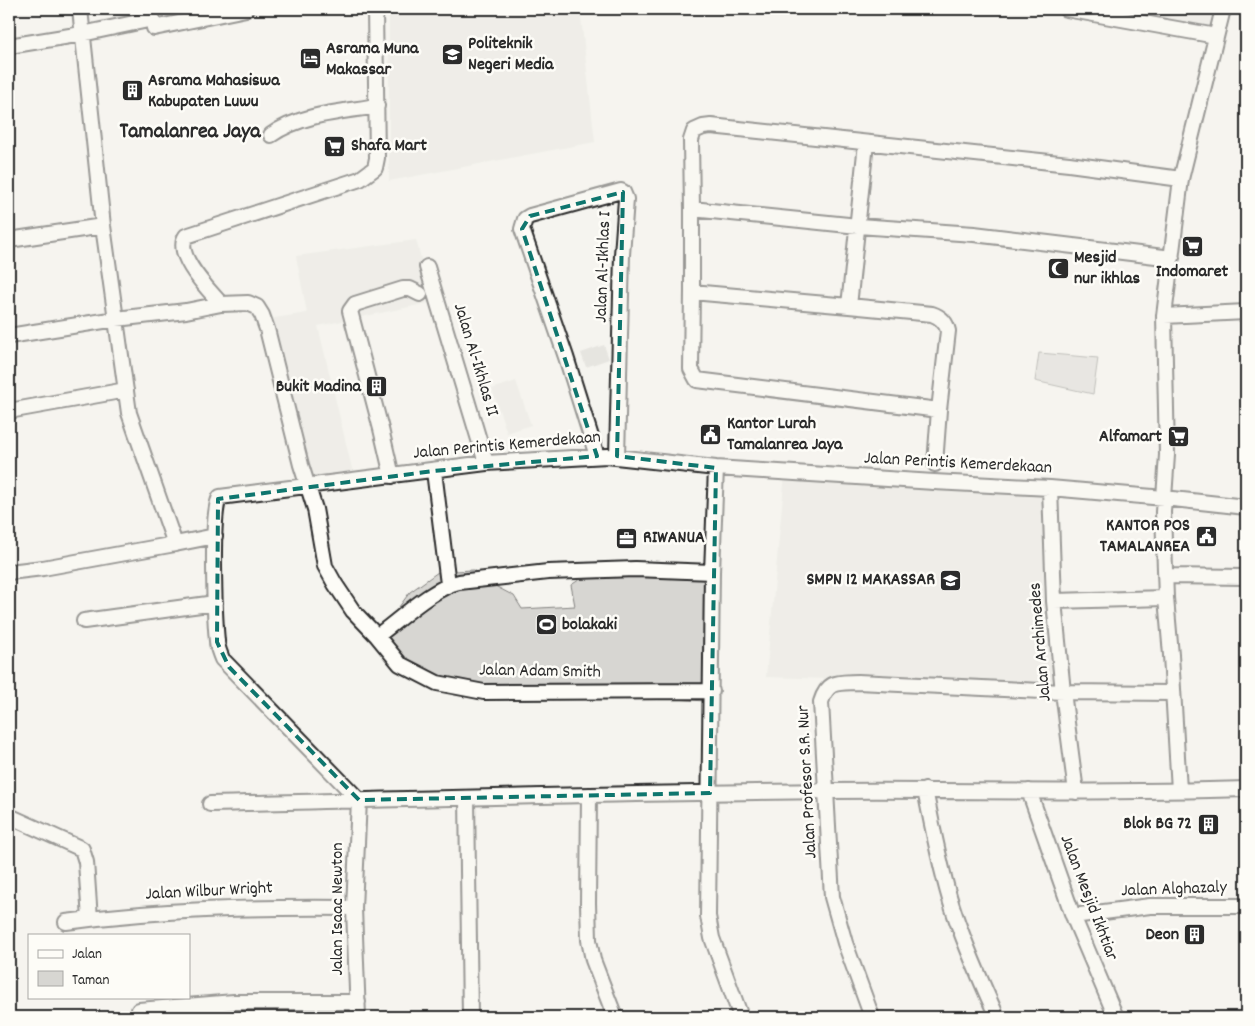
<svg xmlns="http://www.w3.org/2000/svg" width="1255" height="1026" font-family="Dekko,sans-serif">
<rect width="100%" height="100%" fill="#f5f4ef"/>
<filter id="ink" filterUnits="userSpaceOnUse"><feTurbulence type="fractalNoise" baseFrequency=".02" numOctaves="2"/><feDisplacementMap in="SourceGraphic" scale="10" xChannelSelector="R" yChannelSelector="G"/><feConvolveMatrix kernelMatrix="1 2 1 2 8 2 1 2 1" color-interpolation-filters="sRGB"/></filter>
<g filter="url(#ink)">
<path fill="#e6e5e0" d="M389,9h191l15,133 -206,39z
M1094,9h121l-7,26z
M416,240l17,62 -115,24 35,147 -58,5 -33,-158 45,-7 -11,-57z
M604,345l5,14 -23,8 -5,-14z
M516,381l15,44 -24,8 -15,-44z
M786,463l255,33 12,190 -287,-9z"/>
<path fill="#d7d6d2" stroke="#81807e" d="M1039,353l59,5 -5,36 -58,-13z
M473,570l24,17 17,9 8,13 53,-3 -4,-21 19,-12 116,-3 -1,131 -139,-9 -126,-1 -38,-20 -28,-30 36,-49 28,-20z"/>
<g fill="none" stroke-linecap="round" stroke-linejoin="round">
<defs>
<path id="minor" d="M80,9l23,217 26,187 46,131 40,-8
M1066,9l150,27
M9,46l73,-12 71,-15 1,9 92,-19
M271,135c30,-21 71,-23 106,-29
M692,209v83l157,14 17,-163
M9,240l94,-14
M1172,258l-198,-24 -116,-8 -166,-17 -1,-69 3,-9 9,-4 8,-1 358,38 112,15
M427,267l59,196
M692,292l-1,77 6,11 242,30 9,-79c-2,-9 -7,-14 -16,-17l-83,-8
M221,304c-11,-13 -48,-49 -35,-68l174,-57 15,-11 2,-10 -2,-149
M1164,316l82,-4
M9,336l107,-17 70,-8 35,-7 27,-1 9,4 5,8 5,14 34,136 14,44 10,57 10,18 18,27 24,25 23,28 37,19 47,9 228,-1
M9,411l117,-21
M597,456l-31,-99 -44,-128 3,-10 5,-3 91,-25 2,1 3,7 -4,56 -5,201
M935,464l4,-54
M716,468l-4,104 -4,344 4,22 29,79
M434,471l14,113
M392,476l-11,-47 -31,-118 5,-7 48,-15h7l10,5
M1050,488l4,113 9,91 13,100
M9,572l34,-4 132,-24
M1165,576l81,1
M1054,601l112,-3
M84,621l131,-18
M377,636c22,-16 57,-49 82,-54l89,-10 87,-3 77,3
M925,790c8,39 15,78 27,116 12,38 29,75 45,111
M1179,790l-8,-135 -5,-57 -3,-86 4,-57 -3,-139 17,-137 42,-170
M1029,791l44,125 43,101
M589,795l-1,108 1,37 4,20 22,57
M467,798l3,219
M359,800l-137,-141c-2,-6 -5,-11 -5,-18 -2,-20 -7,-133 3,-144l266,-34 121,-7 109,12 218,14 116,6 114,10 82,9
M210,804c207,-5 413,-11 620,-13 139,-1 277,3 416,-2
M9,816l73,33 4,13 4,57
M1073,916l77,-10h96
M66,922c96,-13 192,-15 288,-14
M139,1010l95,-8h124
M358,1017l-4,-109 5,-108
M872,1017l-27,-74 -13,-46 -11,-195c7,-22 17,-19 37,-20l205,10 109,1"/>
</defs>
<use href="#minor" stroke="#2b2b2b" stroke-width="18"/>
<use href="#minor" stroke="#fdfcf7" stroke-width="14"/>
</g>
</g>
<path d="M0 0H1255V1026H0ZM623,192l-6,264 99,12 -6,325 -351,7 -130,-133 -12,-25 1,-143 216,-28 163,-15 -75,-227 8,-13z" fill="#f5f4ef" fill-opacity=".55" fill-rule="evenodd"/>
<path fill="none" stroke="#0f766e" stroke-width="4" stroke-dasharray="10 6" stroke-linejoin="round" d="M623,192l-6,264 99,12 -6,325 -351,7 -130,-133 -12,-25 1,-143 216,-28 163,-15 -75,-227 8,-13z"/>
<defs>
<symbol id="university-square" viewBox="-11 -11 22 22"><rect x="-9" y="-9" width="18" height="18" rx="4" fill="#2b2b2b" stroke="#fdfcf7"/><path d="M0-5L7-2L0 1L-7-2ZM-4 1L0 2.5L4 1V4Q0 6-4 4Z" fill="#fff"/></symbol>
<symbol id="hotel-square" viewBox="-11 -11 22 22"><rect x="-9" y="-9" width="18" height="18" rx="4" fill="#2b2b2b" stroke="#fdfcf7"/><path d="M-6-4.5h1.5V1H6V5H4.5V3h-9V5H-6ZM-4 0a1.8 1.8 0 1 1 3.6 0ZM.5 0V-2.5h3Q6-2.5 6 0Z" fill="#fff"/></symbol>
<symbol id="building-square" viewBox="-11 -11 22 22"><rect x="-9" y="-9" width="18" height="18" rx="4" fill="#2b2b2b" stroke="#fdfcf7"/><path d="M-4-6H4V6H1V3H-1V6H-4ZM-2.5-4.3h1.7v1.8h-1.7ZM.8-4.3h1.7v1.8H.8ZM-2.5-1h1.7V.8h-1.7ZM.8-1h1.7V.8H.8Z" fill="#fff"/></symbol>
<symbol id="supermarket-square" viewBox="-11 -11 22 22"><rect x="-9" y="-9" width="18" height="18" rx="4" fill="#2b2b2b" stroke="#fdfcf7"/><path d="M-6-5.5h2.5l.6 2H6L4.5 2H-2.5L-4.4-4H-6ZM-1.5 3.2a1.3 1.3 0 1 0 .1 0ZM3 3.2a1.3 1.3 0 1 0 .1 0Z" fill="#fff"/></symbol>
<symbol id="mosque-square" viewBox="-11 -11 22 22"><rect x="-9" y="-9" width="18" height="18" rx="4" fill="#2b2b2b" stroke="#fdfcf7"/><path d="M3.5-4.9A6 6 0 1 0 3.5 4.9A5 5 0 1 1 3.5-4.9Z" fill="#fff"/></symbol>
<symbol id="civic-square" viewBox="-11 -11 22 22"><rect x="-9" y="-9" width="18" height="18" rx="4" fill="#2b2b2b" stroke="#fdfcf7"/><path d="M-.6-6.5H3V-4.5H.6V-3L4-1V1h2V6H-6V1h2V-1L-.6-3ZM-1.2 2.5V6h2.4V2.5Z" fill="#fff"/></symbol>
<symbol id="office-square" viewBox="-11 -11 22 22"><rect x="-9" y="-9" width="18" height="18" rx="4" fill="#2b2b2b" stroke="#fdfcf7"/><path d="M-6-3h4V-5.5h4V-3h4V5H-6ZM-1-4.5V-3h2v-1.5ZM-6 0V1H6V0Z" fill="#fff"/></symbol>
<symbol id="school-square" viewBox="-11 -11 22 22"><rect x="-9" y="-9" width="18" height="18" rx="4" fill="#2b2b2b" stroke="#fdfcf7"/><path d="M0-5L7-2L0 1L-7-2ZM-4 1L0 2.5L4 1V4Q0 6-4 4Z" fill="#fff"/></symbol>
<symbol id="stadium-square" viewBox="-11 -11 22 22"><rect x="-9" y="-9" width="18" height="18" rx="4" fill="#2b2b2b" stroke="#fdfcf7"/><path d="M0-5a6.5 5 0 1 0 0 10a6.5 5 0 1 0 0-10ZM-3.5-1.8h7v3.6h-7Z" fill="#fff"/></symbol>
</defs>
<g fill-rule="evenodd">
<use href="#university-square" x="440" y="42" width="25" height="25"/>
<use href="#hotel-square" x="298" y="46" width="25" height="25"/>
<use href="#building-square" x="120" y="78" width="25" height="25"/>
<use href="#supermarket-square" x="322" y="134" width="25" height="25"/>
<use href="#supermarket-square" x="1180" y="234" width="25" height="25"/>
<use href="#mosque-square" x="1046" y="256" width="25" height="25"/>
<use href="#building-square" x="364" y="374" width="25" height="25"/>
<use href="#civic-square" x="698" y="422" width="25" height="25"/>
<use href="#supermarket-square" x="1166" y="424" width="25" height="25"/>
<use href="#civic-square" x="1194" y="524" width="25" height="25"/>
<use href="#office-square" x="614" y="526" width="25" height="25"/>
<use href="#school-square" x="938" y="568" width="25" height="25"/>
<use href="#stadium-square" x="534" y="612" width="25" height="25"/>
<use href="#building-square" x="1196" y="812" width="25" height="25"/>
<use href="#building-square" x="1182" y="922" width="25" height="25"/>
</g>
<g text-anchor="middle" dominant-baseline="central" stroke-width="5" stroke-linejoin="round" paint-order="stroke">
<g font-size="18" font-weight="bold" fill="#2b2b2b" stroke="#fdfcf7" text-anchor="start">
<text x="468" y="44">Politeknik<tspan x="468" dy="21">Negeri Media</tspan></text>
<text x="326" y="49">Asrama Muna<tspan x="326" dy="21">Makassar</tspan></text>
<text x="148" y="81">Asrama Mahasiswa<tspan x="148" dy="21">Kabupaten Luwu</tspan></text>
<text x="351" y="146">Shafa Mart</text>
<text x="1074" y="258">Mesjid<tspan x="1074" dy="21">nur ikhlas</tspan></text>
<text x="1192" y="272" text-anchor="middle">Indomaret</text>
<text x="361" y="387" text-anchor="end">Bukit Madina</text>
<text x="727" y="424">Kantor Lurah<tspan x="727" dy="21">Tamalanrea Jaya</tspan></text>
<text x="1162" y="437" text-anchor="end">Alfamart</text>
<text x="1190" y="526" text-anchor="end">KANTOR POS<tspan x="1190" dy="21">TAMALANREA</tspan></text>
<text x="643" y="538">RIWANUA</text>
<text x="935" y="580" text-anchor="end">SMPN 12 MAKASSAR</text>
<text x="562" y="625">bolakaki</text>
<text x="1192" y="824" text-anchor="end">Blok BG 72</text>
<text x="1179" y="935" text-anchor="end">Deon</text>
</g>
<g font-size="18" fill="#2b2b2b" stroke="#fdfcf7">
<text transform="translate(604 267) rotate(-88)">Jalan Al-Ikhlas I</text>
<text transform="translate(475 360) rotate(73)">Jalan Al-Ikhlas II</text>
<text transform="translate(507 446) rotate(-5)">Jalan Perintis Kemerdekaan</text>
<text transform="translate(958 464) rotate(3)">Jalan Perintis Kemerdekaan</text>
<text transform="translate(1041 642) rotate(-95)">Jalan Archimedes</text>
<text transform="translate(540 672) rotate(1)">Jalan Adam Smith</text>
<text transform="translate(808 782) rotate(-93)">Jalan Profesor S.R. Nur</text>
<text transform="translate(1174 890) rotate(-2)">Jalan Alghazaly</text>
<text transform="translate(209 892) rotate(-3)">Jalan Wilbur Wright</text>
<text transform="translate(1088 898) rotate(69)">Jalan Mesjid Ikhtiar</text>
<text transform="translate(338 909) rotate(-90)">Jalan Isaac Newton</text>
</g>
<g font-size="22" font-weight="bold" fill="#2b2b2b" stroke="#fdfcf7">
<text x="190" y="132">Tamalanrea Jaya</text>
</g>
</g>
<rect width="1255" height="1026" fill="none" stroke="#fdfcf7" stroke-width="30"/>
<rect x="15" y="15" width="1225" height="996" fill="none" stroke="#2b2b2b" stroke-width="2" filter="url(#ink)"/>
<rect x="28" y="934" width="162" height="65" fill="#fdfcf7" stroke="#a9a8a5"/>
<rect x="38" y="950" width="25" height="8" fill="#fdfcf7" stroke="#a9a8a5"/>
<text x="72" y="958" font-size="15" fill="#2b2b2b">Jalan</text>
<rect x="38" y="971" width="25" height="15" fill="#d7d6d2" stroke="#a9a8a5"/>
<text x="72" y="984" font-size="15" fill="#2b2b2b">Taman</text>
</svg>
